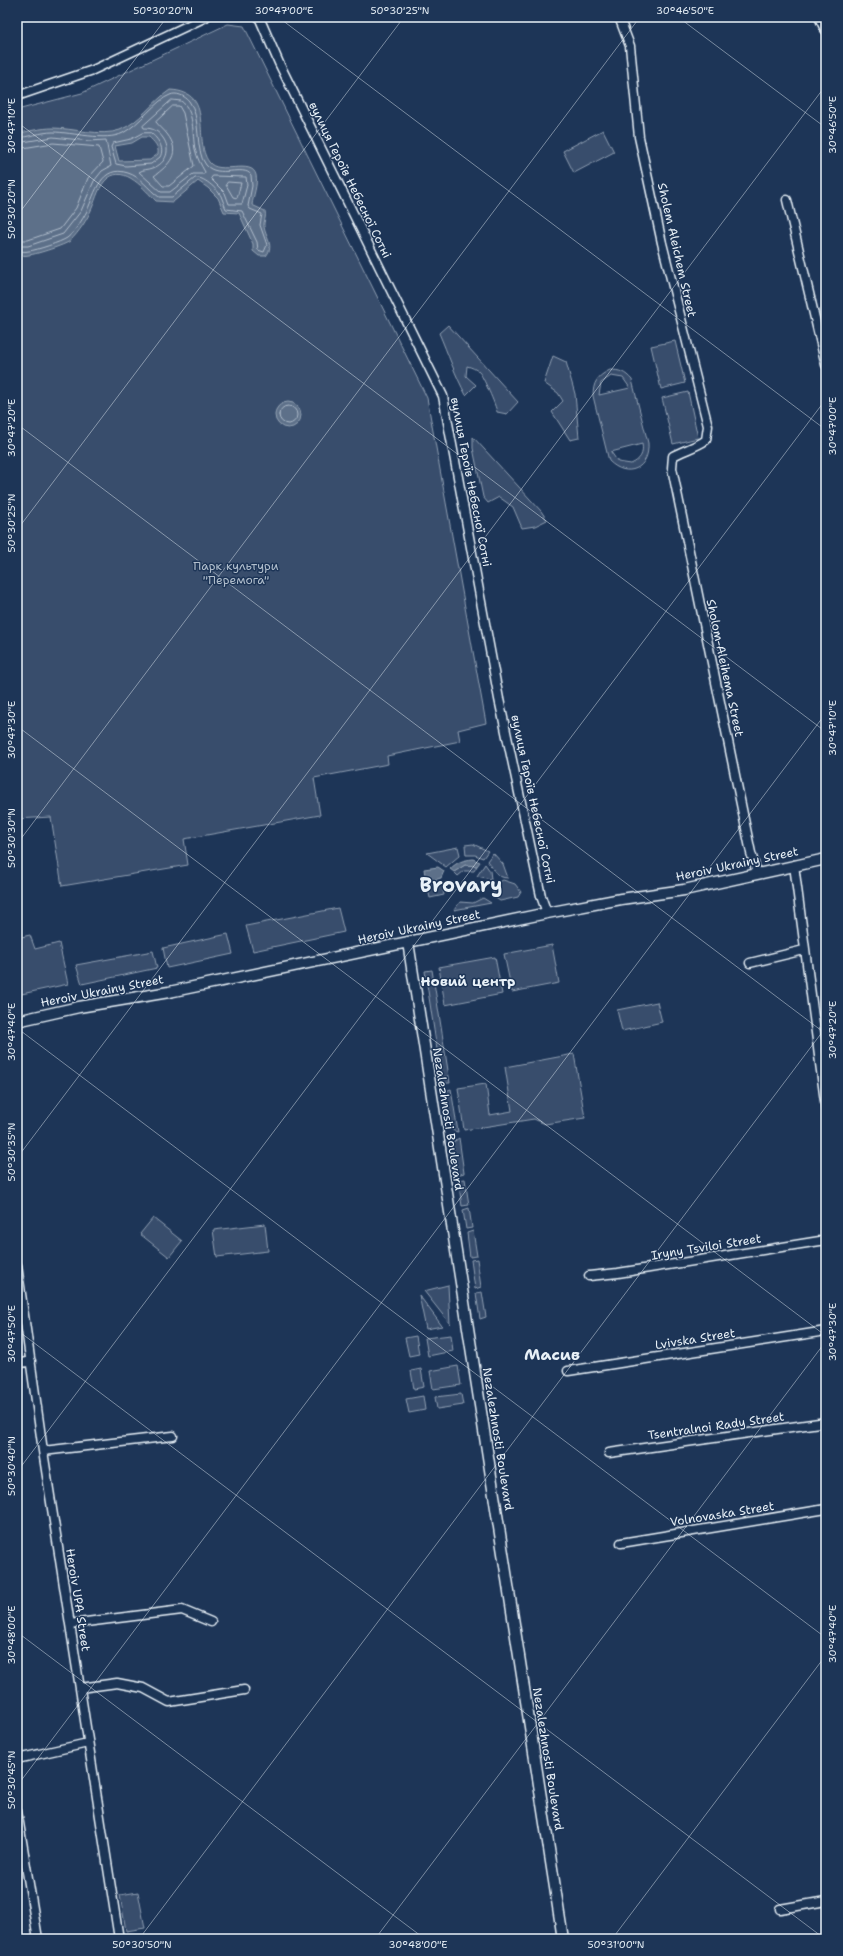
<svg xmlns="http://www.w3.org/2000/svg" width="843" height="1956" font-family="'Shantell Sans',sans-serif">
<rect width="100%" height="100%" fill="#1d3557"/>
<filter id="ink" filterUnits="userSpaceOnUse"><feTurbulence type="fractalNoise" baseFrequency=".025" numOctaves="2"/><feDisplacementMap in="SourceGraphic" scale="8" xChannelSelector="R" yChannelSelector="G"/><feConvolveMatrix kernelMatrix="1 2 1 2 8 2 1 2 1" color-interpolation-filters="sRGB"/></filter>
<g filter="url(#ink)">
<path fill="#374d6c" stroke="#909fb2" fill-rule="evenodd" d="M228,24l16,2 183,372 59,325 -28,7 2,11 -73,15 1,8 -74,14 6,37 -136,24 4,26 -126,21 -11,-69 -34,2v-709l65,-17z
M603,130l11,22 -40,21 -11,-22z
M448,325l70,77 -11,12 -10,-2c-1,-6 -14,-36 -18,-40 -3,-3 -8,-5 -12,-6l-1,10 10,9 -10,10c-11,-20 -18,-41 -27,-62z
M675,341l10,42 -24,6 -10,-43z
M553,356l13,6 9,32 4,44 -9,2 -18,-28 11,-11 -5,-8 -14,-10z
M610,370c10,0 15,2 22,10l16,63c2,26 -21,36 -39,18l-16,-65c0,-13 4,-20 17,-26zM611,376l12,2 7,10 -31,7 2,-12zM642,444c2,10 -2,16 -11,20l-13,-2 -7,-10z
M688,392l10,46 -25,6 -11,-46z
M473,437l68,74 6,9 -12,6 -13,2 -9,-21 -14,-10 -11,6 -5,-6 -10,-49z
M473,844l15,7 -5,7 -8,-3h-9l-1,-10z
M458,847l2,8 -14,12 -19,-14z
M493,853l10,11 5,14c-12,0 -14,-9 -21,-17z
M485,864l5,7 1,8 -14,-3z
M465,865l12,1 -3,5h-10l-6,5 -4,-4z
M503,880l12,4 6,8 -3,5 -18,4 -6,-4c-3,-6 2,-14 9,-17z
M442,883l2,12 -14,3 -3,-13z
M483,898l8,5 -37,7 6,-8 13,1z
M338,908l6,24 -91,19 -7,-25z
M228,934l5,20 -66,14 -4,-20z
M30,935l5,14 24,-6 9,41 -51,11v-57z
M552,945l7,38 -47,9 -8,-38z
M153,951l4,17 -75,16 -6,-19z
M495,957l7,37 -57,11 -6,-38z
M432,970l18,113h-5l-3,-1 -17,-111z
M657,1002l5,20 -40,9 -5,-21z
M574,1054l11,64 -40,6 -11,-5 -70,11 -6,-42 28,-4 4,31 22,-4 -7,-44z
M451,1089l7,43 -4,-1 -4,-3 -6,-33 2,-4z
M459,1138l5,35 -7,2 -5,-32z
M465,1179l4,26 -7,1 -4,-26z
M469,1208l3,20 -6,1 -3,-19z
M153,1218l29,23 -13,16 -29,-23z
M265,1224l3,27 -51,6 -4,-27z
M473,1231l4,25 -7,1 -3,-24z
M477,1259l4,28 -6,2 -4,-29z
M448,1285l2,39 -26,-33z
M482,1292l4,25 -6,2 -4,-26z
M419,1295l23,31 -16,3z
M451,1335l2,16 -25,5 -3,-18z
M416,1336l3,18 -10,2 -4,-18z
M458,1366l3,19 -28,4 -3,-18z
M421,1369l3,18 -10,2 -3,-18z
M461,1394l2,11 -26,4 -2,-12z
M423,1396l2,14 -16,3 -3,-14z
M138,1892l7,36 -19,3 -6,-36z"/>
<path fill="#5d7089" stroke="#95a4b5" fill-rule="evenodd" d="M170,90c46,2 22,49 39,72 10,14 43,-4 47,13 2,10 -3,21 -4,30l13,6c1,5 0,7 -1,12 -1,13 12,21 2,33h-7l-6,-5v-7l-14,-31 -15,-1 -6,-14 -10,-10 -10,-7 -25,21 -17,-1c-11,-11 -31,-36 -48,-23 -9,7 -12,21 -16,30 -5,12 -13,24 -22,33 -5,4 -33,13 -41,14 -4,1 -8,0 -12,0v-121c11,-3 25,-6 36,-6 19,0 48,9 67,2 20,-8 32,-28 50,-40zM142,137h7c5,5 10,9 9,17l-8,6 -31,1 -4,-15 17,-3z
M275 415a13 13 0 1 1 26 0a13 13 0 1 1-26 0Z
M473,859l7,3 -3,4 -12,-1 -11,7 -4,-3c7,-7 13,-9 23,-10z
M438,867l6,4 -3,7 -15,4 -2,-13z"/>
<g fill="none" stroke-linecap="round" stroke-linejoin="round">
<path stroke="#b0bdcc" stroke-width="1" d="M172,100l9,1c14,10 11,33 14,48 2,9 6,16 10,23l-1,2h-11l-23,18h-9l-22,-20c4,-3 9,-2 14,-4 14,-5 18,-19 10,-30 -5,-7 -10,-10 -19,-10l-1,-2z
M173,106h6l4,7 11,53 -25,20h-6l-9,-10c15,-11 28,-23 13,-42 -3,-4 -8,-8 -11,-12z
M151,133c7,6 14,15 9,24l-9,7 -25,2 -10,-2 -5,-17 2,-4 18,-4 11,-6z
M17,138c12,-1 24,-6 36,-6 19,0 53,10 70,1 17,-9 33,-33 47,-38 6,-3 15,1 19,6 13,16 5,50 17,64 12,14 38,-1 45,10l1,11 -4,20 2,3 12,5 -2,11 7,20 -3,7 -6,-2 -1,-8 -15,-31 -16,-2c-2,-4 -3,-9 -5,-13 -4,-7 -18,-20 -26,-18l-23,19h-13c-11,-8 -18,-20 -31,-24 -27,-9 -33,20 -41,38 -5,9 -12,21 -20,27 -6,4 -30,12 -38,13 -4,1 -8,0 -12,0
M17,143l36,-6 36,4 17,-1 5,26 -9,5 -8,10 -13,30 -18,23 -35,12h-11
M17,149l36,-6 46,4 4,15 -15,16 -12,30 -16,21 -32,11h-11
M213,176l33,1 1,8 -5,19h-13l-4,-11 -14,-14z
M228,182l13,1 -4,15 -4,-1 -7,-12z
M279 415a9 9 0 1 1 18 0a9 9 0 1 1-18 0Z"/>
<defs>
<path id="minor" d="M259,17l20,46 164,333 56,303 42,197 6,17
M619,17l11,29 9,91 23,106 46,183 -2,14c-10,7 -22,10 -33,16l-1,12 79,385 6,20
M17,96l76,-26 113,-53
M787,200l39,165
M794,865l32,244
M750,963l54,-13
M17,1265l26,186 76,488
M589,1276l29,-3 208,-33
M17,1364l14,-3
M568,1371l258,-40
M43,1451l130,-15
M609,1453l217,-31
M621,1543l205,-34
M70,1624l112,-14 29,12
M80,1688l37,-5 26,5 26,14 75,-12
M17,1759l71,-16
M17,1811l21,128
M780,1909l46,-8"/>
<path id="major" d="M820,17l6,12
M408,942l155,997
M17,1021l62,-14 90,-15 378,-79 74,-14 63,-9 142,-31"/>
</defs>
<use href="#minor" stroke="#e8f1f8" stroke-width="11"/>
<use href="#major" stroke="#e8f1f8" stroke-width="13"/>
<use href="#minor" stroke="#1d3557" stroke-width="8"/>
<use href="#major" stroke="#1d3557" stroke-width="10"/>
</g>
</g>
<path fill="none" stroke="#e8f1f8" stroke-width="1" stroke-opacity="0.45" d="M278,17l548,413M678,17l148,111M17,122l809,610M17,216l150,-199M17,424l809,610M17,530l387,-513M17,726l809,610M17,844l623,-827M17,1028l809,610M17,1158l809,-1073M17,1330l808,609M17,1472l809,-1073M17,1632l408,307M17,1786l809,-1073M17,1934l7,5M139,1939l687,-912M375,1939l451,-598M612,1939l214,-284"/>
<g text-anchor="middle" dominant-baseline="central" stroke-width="3" stroke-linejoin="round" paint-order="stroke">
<g font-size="12" fill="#e8f1f8" stroke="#1d3557">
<text transform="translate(350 180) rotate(64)">вулиця Героїв Небесної Сотні</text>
<text transform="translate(677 250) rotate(77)">Sholem Aleichem Street</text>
<text transform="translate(471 482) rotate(79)">вулиця Героїв Небесної Сотні</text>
<text transform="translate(725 668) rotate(78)">Sholom-Aleihema Street</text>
<text transform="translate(533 799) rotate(78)">вулиця Героїв Небесної Сотні</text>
<text transform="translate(737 864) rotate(-12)">Heroiv Ukrainy Street</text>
<text transform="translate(419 927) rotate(-12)">Heroiv Ukrainy Street</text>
<text transform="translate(102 991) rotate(-11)">Heroiv Ukrainy Street</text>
<text transform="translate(448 1119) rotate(81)">Nezalezhnosti Boulevard</text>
<text transform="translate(706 1247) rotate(-9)">Iryny Tsviloi Street</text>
<text transform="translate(695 1339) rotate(-9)">Lvivska Street</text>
<text transform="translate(716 1426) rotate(-8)">Tsentralnoi Rady Street</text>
<text transform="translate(498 1439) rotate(81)">Nezalezhnosti Boulevard</text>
<text transform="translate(722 1514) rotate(-9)">Volnovaska Street</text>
<text transform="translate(78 1600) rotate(81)">Heroiv UPA Street</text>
<text transform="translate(548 1759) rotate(81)">Nezalezhnosti Boulevard</text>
</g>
<g font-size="12" fill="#b3c0ce" stroke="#1d3557">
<text x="236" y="566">Парк культури<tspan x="236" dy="14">"Перемога"</tspan></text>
</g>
<g font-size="14" font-weight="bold" fill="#e8f1f8" stroke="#1d3557">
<text x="468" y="981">Новий центр</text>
</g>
<g font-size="16" font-weight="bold" fill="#e8f1f8" stroke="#1d3557">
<text x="552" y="1354">Масив</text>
</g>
<g font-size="20" font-weight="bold" fill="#e8f1f8" stroke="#1d3557">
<text x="461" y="885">Brovary</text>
</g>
</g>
<rect width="843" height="1956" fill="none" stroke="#1d3557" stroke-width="44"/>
<rect x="22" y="22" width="799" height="1912" fill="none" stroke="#e8f1f8" stroke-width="1.5"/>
<g font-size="10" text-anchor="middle" fill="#e8f1f8">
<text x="163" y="14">50°30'20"N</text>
<text x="284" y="14">30°47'00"E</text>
<text x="400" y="14">50°30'25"N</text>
<text x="685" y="14">30°46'50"E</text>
<text transform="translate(832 125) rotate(-90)" y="4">30°46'50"E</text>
<text transform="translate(11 126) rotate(-90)" y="4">30°47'10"E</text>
<text transform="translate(11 209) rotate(-90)" y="4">50°30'20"N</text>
<text transform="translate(832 426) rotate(-90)" y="4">30°47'00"E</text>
<text transform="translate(11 428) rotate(-90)" y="4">30°47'20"E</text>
<text transform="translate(11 523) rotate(-90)" y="4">50°30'25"N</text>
<text transform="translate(832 728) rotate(-90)" y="4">30°47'10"E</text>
<text transform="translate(11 730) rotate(-90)" y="4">30°47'30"E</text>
<text transform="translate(11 838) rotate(-90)" y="4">50°30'30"N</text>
<text transform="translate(832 1030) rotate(-90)" y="4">30°47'20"E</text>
<text transform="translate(11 1032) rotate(-90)" y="4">30°47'40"E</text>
<text transform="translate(11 1152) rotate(-90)" y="4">50°30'35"N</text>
<text transform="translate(832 1332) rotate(-90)" y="4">30°47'30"E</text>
<text transform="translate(11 1334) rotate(-90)" y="4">30°47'50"E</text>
<text transform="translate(11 1466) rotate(-90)" y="4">50°30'40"N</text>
<text transform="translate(832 1634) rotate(-90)" y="4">30°47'40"E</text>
<text transform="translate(11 1635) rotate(-90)" y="4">30°48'00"E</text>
<text transform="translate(11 1780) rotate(-90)" y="4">50°30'45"N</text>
<text x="142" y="1948">50°30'50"N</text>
<text x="418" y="1948">30°48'00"E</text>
<text x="616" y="1948">50°31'00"N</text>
</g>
</svg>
